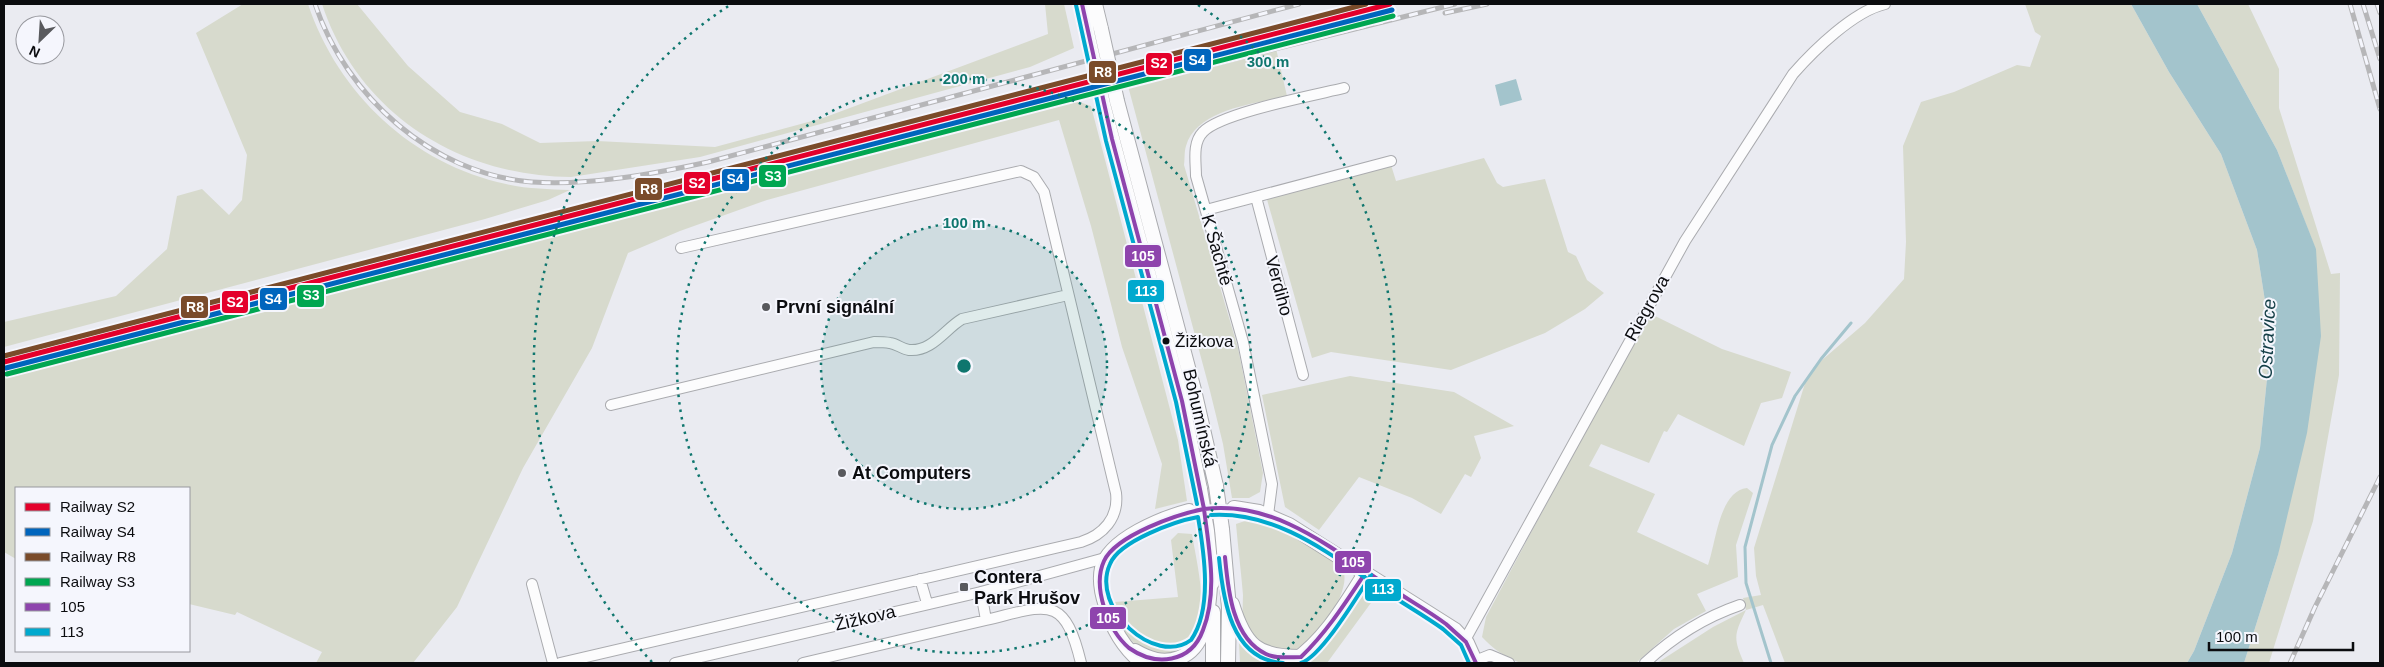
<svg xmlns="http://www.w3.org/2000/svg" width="2384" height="667" font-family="Arial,sans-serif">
<rect width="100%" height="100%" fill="#eaebf1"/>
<path fill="#d7dacd" d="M243,4h65c30,90 105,160 198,180 21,5 43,5 64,6l-22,10 -63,19 -481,128v-25l112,-26 51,-47 10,-53 25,-7 27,26 13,-15 5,-45 -51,-122z
M322,4h35l51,62 52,46 42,12 38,19 57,-2 118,6 108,-29 225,-84 -3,-30h19l10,44 -44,19 -330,90 -129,20c-113,-1 -213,-64 -249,-173z
M2025,4h106l38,68 52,82 36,96 14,89 -11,109 -28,105 -38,98 -7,12h-402l-22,-58 -17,5c-12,25 -13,28 -2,53h-87l56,-36 33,-17 -3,-12 18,-3 -5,-19 -2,-28 52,-168 8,-13 51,-44 39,-44 2,-37 -3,-96 18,-44 33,-10 63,-27 13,2 11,-31 -6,-4z
M2197,4h51l31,65v39l52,166 9,-1 -1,102 -26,146 -44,142h-25l34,-108 38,-305 -39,-100z
M1275,44l12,52c-32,8 -90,13 -101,50 -2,6 -1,13 -2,19l54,183 25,125 -3,19 -11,6h-17l-9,-54 -13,-53 -82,-305z
M1071,99l20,7 87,334 9,61 -32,8 7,-45 -40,-117 -31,-121 -32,-106 -292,80 -87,31 -52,22 -36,95 -69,120 -66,139 -44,56h-97l6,-11 -85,-40 -2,3 -46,-11v-116h-173v71l-12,-7v-176l599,-155 150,-41z
M1484,158l13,25 6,4 42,-8 23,73 8,4 11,24 17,13 -19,16 -40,24 -94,37 -120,-18 -19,6 -46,-162 125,-31 5,16z
M1651,314l71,35 69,23 -9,26 -21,5 -17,43 -66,-32 -11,18 -3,-1 -15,32 -48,-19 -12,22 66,28 -18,38 71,33c8,-22 11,-74 39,-77l6,5 -17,52 2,32 -41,17 9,17 -32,18 -38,34h-115c-16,-6 -28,-14 -39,-26l4,-20 110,-206z
M1350,376l104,16 60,34 -40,10 7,22 -10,19 -6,-3 -24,40 -29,-16 -53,-21 -40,53 -34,-23 -23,-112z
M1248,520c24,5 90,26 96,53 5,21 -26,66 -45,75 -9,4 -16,2 -26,0 -10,-2 -18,-6 -23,-16 -3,-4 -6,-10 -7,-14 -1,-7 0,-15 0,-23 -2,-24 -5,-48 -7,-71z
M1178,533l14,1c5,31 16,71 4,102 -11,25 -49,23 -65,4 -10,-11 -12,-24 -16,-38l63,-5 -7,-57z
M1367,591l9,5 -49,67h-24l23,-19 31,-46 3,1z
M1242,639l45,24h-47l-1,-21z"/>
<path fill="#a3c4cc" d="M2131,4h66l80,146 39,99 5,87 -14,97 -29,122 -34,108h-57l7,-12 38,-98 28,-105 11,-109 -14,-89 -36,-96 -52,-82z
M1516,79l6,21 -22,6 -5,-21z"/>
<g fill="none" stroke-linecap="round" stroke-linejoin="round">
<path stroke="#a3c4cc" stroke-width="3" d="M1771,663l-25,-80 -1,-36 27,-102 23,-49 26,-37 30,-36"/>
<path stroke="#c9cacf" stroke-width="14" stroke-dasharray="14 7" stroke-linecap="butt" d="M1189,511l20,-3h25"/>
<defs>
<path id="street" d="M1256,197l47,178
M1206,210l185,-49
M611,405l263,-63c6,0 11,0 16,1 7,1 12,6 19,7 23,2 36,-21 53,-31l106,-24
M1268,515l4,-31 -29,-142 -47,-166c0,-14 -4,-33 7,-44 17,-19 112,-37 141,-44
M920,579l7,24
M532,584l21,79
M981,592l5,28c60,-14 78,-28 95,43
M1465,640l220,-399 108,-167c21,-24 61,-63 92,-70
M1475,661l15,-6 19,8
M560,663l521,-121c22,-7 38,-24 35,-49l-72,-301 -10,-15 -13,-6 -340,77
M675,663l306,-71 124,-34
M803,663l183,-43
M1645,663c27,-25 60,-46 95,-58"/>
<path id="secondary" d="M1082,4l5,28
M1095,4l6,25
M1117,101l77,289 22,96
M1103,104l77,288 20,97
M1234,508l25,4 30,13 166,105 12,13 9,20
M1222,529l7,79 -1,55
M1207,531l5,52
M1232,604c13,42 25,53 69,53
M1135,651c14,8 28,13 44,7 31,-12 29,-55 32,-83
M1293,662c33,-23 52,-57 73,-90
M1142,663c-18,-15 -30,-35 -36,-57 -4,-12 -7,-25 -4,-38 7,-29 61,-50 87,-57
M1213,663v-51"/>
</defs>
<use href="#street" stroke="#aaabaf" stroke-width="12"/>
<use href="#secondary" stroke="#aaabaf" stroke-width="16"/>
<use href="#street" stroke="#fcfcfd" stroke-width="10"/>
<use href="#secondary" stroke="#fcfcfd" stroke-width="14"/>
<defs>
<path id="rail" d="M315,4c31,92 117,170 217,178 56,4 121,-8 176,-20l591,-158
M2350,4l30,105
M2363,4l17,55
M2377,4l3,9
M1445,13l42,-9
M1182,72l273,-68
M2290,663l25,-56 65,-130"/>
</defs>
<use href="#rail" stroke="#b6b6b8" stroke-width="5"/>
<use href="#rail" stroke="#f5f6fd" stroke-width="3" stroke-dasharray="9" stroke-linecap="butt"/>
<defs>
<path id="secondary-bridge" d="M1101,29l16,72
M1087,32l16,72
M1216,486l6,43
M1200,489l7,42"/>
</defs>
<use href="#secondary-bridge" stroke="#aaabaf" stroke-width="16" stroke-linecap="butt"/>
<use href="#secondary-bridge" stroke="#fcfcfd" stroke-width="14"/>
<defs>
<path id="bus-1" d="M1082,4l30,135 70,262 22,108
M1204,509c5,40 14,83 -1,121 -12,33 -47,37 -74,18 -21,-18 -37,-61 -25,-87 12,-26 74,-47 100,-52z
M1204,509c68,-9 125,37 178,73 21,15 44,27 64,42l20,18 10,21
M1225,557c3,32 7,81 41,97 10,5 24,3 35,3 26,-25 45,-55 65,-85"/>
<path id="bus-2" d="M1076,5l30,136 70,261 21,102
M1211,515c65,-4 117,38 168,72 21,15 43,27 64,42l18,16 8,18
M1198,517c6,35 15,92 -7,123 -36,27 -101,-32 -81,-76 9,-23 66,-43 88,-47z
M1219,558c4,41 12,102 64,105
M1301,663c21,-7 57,-68 70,-88"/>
</defs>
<use href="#bus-1" stroke="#f5f6fd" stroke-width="8"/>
<use href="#bus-2" stroke="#f5f6fd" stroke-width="8"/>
<use href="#bus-1" stroke="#8e44ad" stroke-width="4"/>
<use href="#bus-2" stroke="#00a9ce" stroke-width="4"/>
<defs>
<path id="rail-1" d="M4,362l1386,-358"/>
<path id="rail-2" d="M6,368l1386,-358"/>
<path id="rail-3" d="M4,356l1362,-352"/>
<path id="rail-4" d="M7,374l1386,-358"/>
</defs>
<use href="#rail-1" stroke="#f5f6fd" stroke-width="9"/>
<use href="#rail-2" stroke="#f5f6fd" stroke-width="9"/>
<use href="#rail-3" stroke="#f5f6fd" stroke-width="9"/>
<use href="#rail-4" stroke="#f5f6fd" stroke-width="9"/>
<use href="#rail-1" stroke="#e4002b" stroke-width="5"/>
<use href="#rail-2" stroke="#0065bd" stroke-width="5"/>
<use href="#rail-3" stroke="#7a4b2a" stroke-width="5"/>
<use href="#rail-4" stroke="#00a651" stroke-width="5"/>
</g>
<circle cx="964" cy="366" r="143" fill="#0f766e" fill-opacity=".12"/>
<g fill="none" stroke="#0f766e" stroke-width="2.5" stroke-dasharray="2.5 5">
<circle cx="964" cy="366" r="143"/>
<circle cx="964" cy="366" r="287"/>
<path d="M652 662A430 430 0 0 1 730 5M1198 5A430 430 0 0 1 1276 662"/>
</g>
<g fill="#595a5e" stroke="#f5f6fd" stroke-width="2">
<circle cx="766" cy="307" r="5"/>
<circle cx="842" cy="473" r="5"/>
<rect x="959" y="582" width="10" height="10" rx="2.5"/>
</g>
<circle fill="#0b0c0f" stroke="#f5f6fd" stroke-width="2" cx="1166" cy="341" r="4.5"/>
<g text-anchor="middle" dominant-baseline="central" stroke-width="4" stroke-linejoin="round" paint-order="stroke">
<g font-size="17" fill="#0b0c0f" stroke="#f5f6fd" text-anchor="start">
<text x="1175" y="341">Žižkova</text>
</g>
<g font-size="18" fill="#0b0c0f" stroke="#f5f6fd">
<text transform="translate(1217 250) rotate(74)">K Šachtě</text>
<text transform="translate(1279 286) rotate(75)">Verdiho</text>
<text transform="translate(1647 308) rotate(-61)">Riegrova</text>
<text transform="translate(1200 418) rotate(77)">Bohumínská</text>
<text transform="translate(865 618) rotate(-13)">Žižkova</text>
</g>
<g font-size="18" font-weight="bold" fill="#0b0c0f" stroke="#f5f6fd" text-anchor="start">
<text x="776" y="307">První signální</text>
<text x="852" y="473">At Computers</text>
<text x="974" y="577">Contera<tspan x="974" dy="21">Park Hrušov</tspan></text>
</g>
<g font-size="19" font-style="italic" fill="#133e46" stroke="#f5f6fd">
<text transform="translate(2267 339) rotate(-87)">Ostravice</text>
</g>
</g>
<circle cx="964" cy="366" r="8" fill="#0f766e" stroke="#f5f6fd" stroke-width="2.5"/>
<g font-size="15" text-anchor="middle" font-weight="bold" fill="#0f766e" stroke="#f5f6fd" stroke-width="4" stroke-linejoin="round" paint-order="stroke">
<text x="1268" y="67">300 m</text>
<text x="964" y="84">200 m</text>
<text x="964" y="228">100 m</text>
</g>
<g stroke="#f5f6fd" stroke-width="2">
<rect x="1183" y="48" width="29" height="24" rx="5" fill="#0065bd"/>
<rect x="1145" y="52" width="28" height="24" rx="5" fill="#e4002b"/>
<rect x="1088" y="60" width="29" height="24" rx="5" fill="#7a4b2a"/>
<rect x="758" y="164" width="29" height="24" rx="5" fill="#00a651"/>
<rect x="721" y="168" width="29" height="24" rx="5" fill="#0065bd"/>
<rect x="683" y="171" width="28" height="24" rx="5" fill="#e4002b"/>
<rect x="634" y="177" width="29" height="24" rx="5" fill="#7a4b2a"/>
<rect x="1124" y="244" width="38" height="24" rx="5" fill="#8e44ad"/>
<rect x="1127" y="279" width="38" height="24" rx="5" fill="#00a9ce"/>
<rect x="296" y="284" width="29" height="24" rx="5" fill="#00a651"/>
<rect x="259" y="287" width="29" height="24" rx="5" fill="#0065bd"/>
<rect x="221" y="290" width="28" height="24" rx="5" fill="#e4002b"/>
<rect x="180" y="295" width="29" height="24" rx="5" fill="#7a4b2a"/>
<rect x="1334" y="550" width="38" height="24" rx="5" fill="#8e44ad"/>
<rect x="1364" y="578" width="38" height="24" rx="5" fill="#00a9ce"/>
<rect x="1089" y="606" width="38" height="24" rx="5" fill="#8e44ad"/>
</g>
<g font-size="14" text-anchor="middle" font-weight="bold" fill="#fff">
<text x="1197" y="65">S4</text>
<text x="1159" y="68">S2</text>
<text x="1103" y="77">R8</text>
<text x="773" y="181">S3</text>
<text x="735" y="184">S4</text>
<text x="697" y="188">S2</text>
<text x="649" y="194">R8</text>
<text x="1143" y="261">105</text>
<text x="1146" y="296">113</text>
<text x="311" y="300">S3</text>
<text x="273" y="304">S4</text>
<text x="235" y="307">S2</text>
<text x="195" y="312">R8</text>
<text x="1353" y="567">105</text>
<text x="1383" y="594">113</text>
<text x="1108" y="623">105</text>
</g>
<rect width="2384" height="667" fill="none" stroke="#0b0c0f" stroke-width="10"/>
<rect x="15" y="487" width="175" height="165" fill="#f5f6fd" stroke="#97989e"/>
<rect x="25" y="503" width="25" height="8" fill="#e4002b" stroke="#97989e"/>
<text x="60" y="512" font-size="15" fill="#0b0c0f">Railway S2</text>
<rect x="25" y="528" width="25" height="8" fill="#0065bd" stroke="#97989e"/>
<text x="60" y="537" font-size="15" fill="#0b0c0f">Railway S4</text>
<rect x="25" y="553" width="25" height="8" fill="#7a4b2a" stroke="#97989e"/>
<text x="60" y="562" font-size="15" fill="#0b0c0f">Railway R8</text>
<rect x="25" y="578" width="25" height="8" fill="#00a651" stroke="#97989e"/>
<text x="60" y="587" font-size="15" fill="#0b0c0f">Railway S3</text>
<rect x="25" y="603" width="25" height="8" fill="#8e44ad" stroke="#97989e"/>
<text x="60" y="612" font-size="15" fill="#0b0c0f">105</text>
<rect x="25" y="628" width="25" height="8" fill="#00a9ce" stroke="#97989e"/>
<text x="60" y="637" font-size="15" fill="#0b0c0f">113</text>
<g transform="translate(40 40) rotate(205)"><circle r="24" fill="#f5f6fd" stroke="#97989e"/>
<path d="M0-4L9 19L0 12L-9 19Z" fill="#595a5e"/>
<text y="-8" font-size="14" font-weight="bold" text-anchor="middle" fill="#0b0c0f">N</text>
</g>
<path d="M2209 642v8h144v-8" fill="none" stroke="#0b0c0f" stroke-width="2.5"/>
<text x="2216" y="642" font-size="15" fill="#0b0c0f" stroke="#f5f6fd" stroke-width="4" paint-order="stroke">100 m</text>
</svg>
